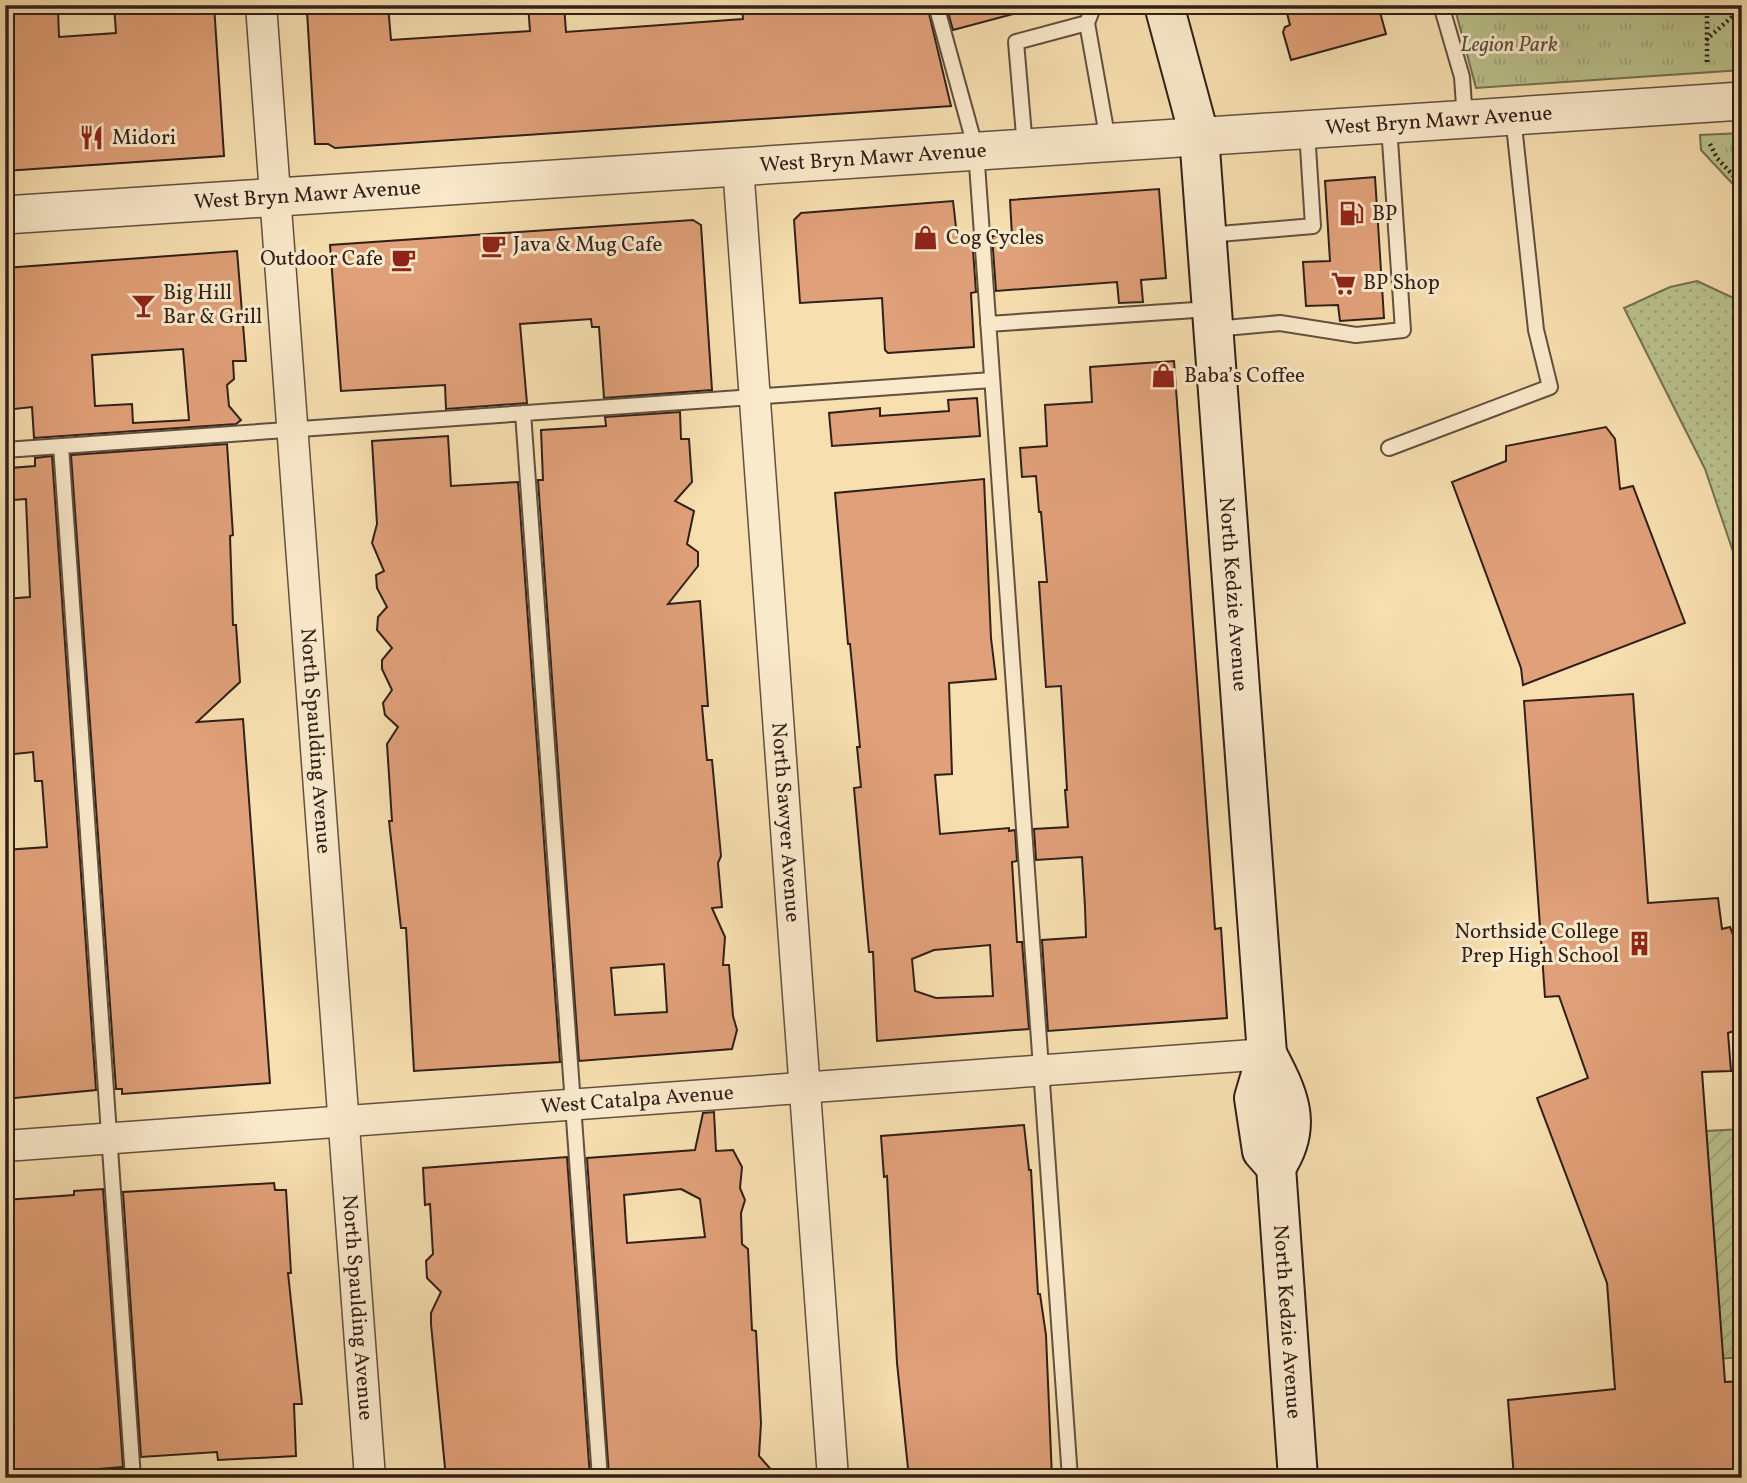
<svg xmlns="http://www.w3.org/2000/svg" width="1747" height="1483" font-family="Vollkorn,serif">
<defs>
<pattern id="grass-dots" width="8" height="8" patternUnits="userSpaceOnUse" patternTransform="scale(1.75)"><rect width="8" height="8" fill="#bac28d"/><path d="M2 2h.1M6 6h.1" fill="none" stroke="#a0a679" stroke-width="1.8" stroke-linecap="round"/></pattern>
<pattern id="park-tufts" width="24" height="20" patternUnits="userSpaceOnUse" patternTransform="scale(1.75)"><rect width="24" height="20" fill="#bac28d"/><path d="M3 7l-1-3M5 7V3M7 7l1-3M15 17l-1-3M17 17v-4M19 17l1-3" fill="none" stroke="#a0a679"/></pattern>
<pattern id="garden-furrows" width="10" height="10" patternUnits="userSpaceOnUse" patternTransform="scale(1.75)"><rect width="10" height="10" fill="#bac28d"/><path d="M-1 1l2-2M0 10L10 0M9 11l2-2" fill="none" stroke="#a0a679"/></pattern>
</defs>
<rect width="100%" height="100%" fill="#f7dfb0"/>
<filter id="stains"><feTurbulence type="fractalNoise" baseFrequency=".00286" numOctaves="4"/><feColorMatrix values="0 0 0 0 .2 0 0 0 0 .09 0 0 0 0 .02 0 0 0 .5 -.17"/></filter>
<radialGradient id="worn" r=".72"><stop offset=".6" stop-color="#630" stop-opacity="0"/><stop offset="1" stop-color="#630" stop-opacity=".3"/></radialGradient>
<path fill="url(#grass-dots)" stroke="#767153" stroke-width="2" d="M1697,281l45,21v276l-37,-109 -81,-161 46,-21z"/>
<path fill="url(#park-tufts)" stroke="#767153" stroke-width="2" d="M1454,5h288v65l-266,18z
M1742,133v61l-41,-44 -1,-15z"/>
<path fill="url(#garden-furrows)" stroke="#767153" stroke-width="2" d="M1742,1129v228l-25,2 -11,-228z"/>
<path fill="#e0a079" stroke="#312019" stroke-width="2" fill-rule="evenodd" d="M114,5h100l10,151 -219,15v-159l53,-3 1,28 57,-4z
M348,5h40l3,35 139,-9 -2,-26h36l2,27 177,-13 -1,-14h185l24,101 -616,42 -7,-4h-13l-8,-133 41,-3z
M946,5h70l1,8 -64,17z
M1285,5h93l8,29 -95,26 -8,-28 2,-5 5,-2z
M1375,177l9,141 -44,3 -2,-16 -32,1 -3,-44 27,-1 -5,-80z
M1159,189l7,89 -25,2 2,22 -24,1 -2,-21 -121,9 -4,-55h20l-2,-36z
M953,201l4,35h15l4,56 -5,1 3,54 -86,6 -3,-3 -3,-52 -82,5 -6,-83 7,-7z
M693,220l8,5 11,165 -108,8 -5,-71h-7l-1,-8 -71,5 7,79 -81,6 -1,-24 -104,6 -11,-146z
M237,251l9,110h-13l1,18 -7,6 2,21 12,14 -5,4 -202,14 -2,-31 -27,3v-142zM183,349l6,71 -56,3 -1,-19 -37,2 -3,-51z
M1174,361l41,568 6,-1 6,90 -179,13 -6,-91 44,-3 -1,-30 -3,-50 -46,3 -2,-31 34,-2 -3,-37h2l-6,-104 -15,1 -7,-105h8l-6,-70h-2l-3,-36 -14,1 -2,-29 27,-2 -2,-41 47,-3 -2,-35z
M977,398l3,38 -148,10 -3,-33 51,-5v8l69,-5 -1,-11z
M680,412l1,27h8l3,43 -17,19 19,10 -7,33 11,8v14l-30,38 32,-3 8,105h-6l5,54h5l9,96 -3,7 4,44 -10,1 13,29 -2,28h6l4,51 4,14 -5,19 -153,12 -41,-581h5l-2,-50 65,-4 -1,-9zM664,964l3,48 -52,3 -4,-47z
M1606,427l9,12 5,50 13,-3 52,137 -162,62 -2,-17 -69,-186 54,-21v-15z
M448,436l3,50 67,-4 42,580 -146,9 -8,-143h-5l-12,-107h3l-5,-77 11,-17 -13,-12 -2,-12 9,-13 -10,-21v-9l10,-12 -15,-18 1,-13 9,-10 -10,-19 -1,-13 8,-4 -12,-28 5,-19 -5,-83z
M227,444l6,91 -3,1 3,89h3l4,57 -43,40 46,-3 27,364 -148,11v-5h-6l-45,-634z
M52,456l44,634 -91,9v-249l42,-3 -5,-66h-7l-2,-29 -28,3v-156l25,-2 -4,-98 -13,1 -3,-32 25,-2v-8z
M984,479l7,159 5,41 -47,4 3,91 -17,1 5,59 69,-6v3l6,-1 2,31 -5,1 5,80h5l7,87 -152,12 -4,-89h-4l-15,-164 7,-1 -4,-40h3l-10,-103h-2l-13,-151zM990,945l3,51 -57,2 -21,-7 -3,-32 22,-9z
M1633,694l15,209 70,-5 4,31 8,-2 12,32v69l-14,5 3,38 -29,1 23,310 17,-1v97h-228l-6,-78 107,-11 -8,-106 -70,-185 51,-20 -29,-82 -14,1 -21,-296z
M714,1112l2,39 17,-1 9,17 -2,21 5,12 -4,13 1,31 6,5 4,81 4,1 5,92 -2,33 16,18 -107,4v-7l-59,5 -22,-318 108,-8 8,-37zM681,1189l19,10 5,38 -78,6 -3,-48z
M1024,1125l5,45h2l7,124h2l6,41 6,143h-143l-12,-115 -10,-187 -3,1 -3,-41z
M567,1157l23,320 -144,1 -15,-154v-11l10,-21 -14,-14 -1,-17 7,-7 -3,-50 -5,1 -2,-37z
M274,1183l1,7h11l5,83h-3l14,131h-8l2,52 -78,4 -1,-8 -76,5 -18,-265z
M103,1189l20,278 -63,5 1,6h-56v-278l69,-5v-4z"/>
<g fill="none" stroke-linecap="round" stroke-linejoin="round">
<defs>
<path id="service" d="M936,5l40,145 94,1328
M1094,5l-7,18 21,118
M1441,5l21,72 3,43
M1025,147l-9,-105 71,-19
M1208,235l105,-9 -6,-95
M988,324l222,-15
M1214,329l66,-6 76,12 47,-5 -14,-204
M523,413l77,1065
M61,446l72,1032
M1389,448l161,-61 -14,-57 -23,-214
M5,450l987,-70"/>
<g id="minor">
<path id="s1" d="M261,5l109,1473"/>
<path id="s2" d="M738,166l95,1312"/>
<path id="s3" d="M5,1146l1262,-92"/>
</g>
<g id="tertiary">
<path id="s4" d="M5,215l1737,-114"/>
</g>
<g id="secondary">
<path id="s5" d="M1164,5l35,130 68,919 -13,44 8,53 14,16 22,311"/>
<path d="M1267,1054c21,40 37,71 9,113"/>
</g>
</defs>
<use href="#service" stroke="#62503f" stroke-width="18"/>
<use href="#minor" stroke="#62503f" stroke-width="33"/>
<use href="#tertiary" stroke="#62503f" stroke-width="40"/>
<use href="#secondary" stroke="#312019" stroke-width="42"/>
<path stroke="#312019" stroke-width="4.5" stroke-dasharray="2 3.5" stroke-linecap="butt" d="M1707,5v57
M1706,40l36,-32
M1710,144l7,14 25,27
M1742,1224v19"/>
<use href="#service" stroke="#faeacc" stroke-width="14"/>
<use href="#minor" stroke="#faeacc" stroke-width="30"/>
<use href="#tertiary" stroke="#faeacc" stroke-width="37"/>
<use href="#secondary" stroke="#faeacc" stroke-width="38"/>
</g>
<defs>
<symbol id="restaurant-bare" viewBox="-9 -9 18 18"><path d="M-5-6h1v4h1v-4h1v4h1v-4h1v5L-1.5 .5V6h-2V.5L-5-1ZM5-6V6H3V1.5H1.5Q1.5-4 5-6Z" fill="#8f2418" stroke="#faeacc" stroke-width="2.5" paint-order="stroke"/></symbol>
<symbol id="fuel-bare" viewBox="-9 -9 18 18"><path d="M-5.5-6h7V0h2V4h1.3V-2.5L3-4.5l.8-.8L6-3V5H2.5V1h-1V6h-7ZM-4.2-4.7v3.2H.2V-4.7Z" fill="#8f2418" stroke="#faeacc" stroke-width="2.5" paint-order="stroke"/></symbol>
<symbol id="shop-bare" viewBox="-9 -9 18 18"><path d="M-5-2.5h2.3a2.7 3.5 0 0 1 5.4 0H5L5.5 6h-11ZM-1.5-2.5h3a1.5 2.3 0 0 0-3 0Z" fill="#8f2418" stroke="#faeacc" stroke-width="2.5" paint-order="stroke"/></symbol>
<symbol id="cafe-bare" viewBox="-9 -9 18 18"><path d="M-5.5-4.5H6V0H3Q3 3.5 0 3.5H-2.5Q-5.5 3.5-5.5 0ZM3-3.2v2h1.7v-2ZM-6 4.5H4V6H-6Z" fill="#8f2418" stroke="#faeacc" stroke-width="2.5" paint-order="stroke"/></symbol>
<symbol id="supermarket-bare" viewBox="-9 -9 18 18"><path d="M-6-5.5h2.5l.6 2H6L4.5 2H-2.5L-4.4-4H-6ZM-1.5 3.2a1.3 1.3 0 1 0 .1 0ZM3 3.2a1.3 1.3 0 1 0 .1 0Z" fill="#8f2418" stroke="#faeacc" stroke-width="2.5" paint-order="stroke"/></symbol>
<symbol id="bar-bare" viewBox="-9 -9 18 18"><path d="M-6-5H6L.8 .8V4.5H3.5V6h-7V4.5H-.8V.8Z" fill="#8f2418" stroke="#faeacc" stroke-width="2.5" paint-order="stroke"/></symbol>
<symbol id="building-bare" viewBox="-9 -9 18 18"><path d="M-4-6H4V6H1V3H-1V6H-4ZM-2.5-4.3h1.7v1.8h-1.7ZM.8-4.3h1.7v1.8H.8ZM-2.5-1h1.7V.8h-1.7ZM.8-1h1.7V.8H.8Z" fill="#8f2418" stroke="#faeacc" stroke-width="2.5" paint-order="stroke"/></symbol>
</defs>
<g fill-rule="evenodd">
<use href="#restaurant-bare" x="74" y="120" width="35" height="35"/>
<use href="#fuel-bare" x="1334" y="196" width="35" height="35"/>
<use href="#shop-bare" x="908" y="220" width="35" height="35"/>
<use href="#cafe-bare" x="476" y="228" width="35" height="35"/>
<use href="#cafe-bare" x="386" y="242" width="35" height="35"/>
<use href="#supermarket-bare" x="1326" y="266" width="35" height="35"/>
<use href="#bar-bare" x="126" y="288" width="35" height="35"/>
<use href="#shop-bare" x="1146" y="358" width="35" height="35"/>
<use href="#building-bare" x="1622" y="926" width="35" height="35"/>
</g>
<g text-anchor="middle" dominant-baseline="central" stroke-width="6" stroke-linejoin="round" paint-order="stroke">
<g font-size="21" font-style="italic" fill="#5a513c" stroke="#faeacc">
<text x="1509" y="45">Legion Park</text>
</g>
<g font-size="21" fill="#312019" stroke="#faeacc">
<text stroke="none"><textPath href="#s4" startOffset="1437">West Bryn Mawr Avenue</textPath></text>
<text stroke="none"><textPath href="#s4" startOffset="870">West Bryn Mawr Avenue</textPath></text>
<text stroke="none"><textPath href="#s4" startOffset="303">West Bryn Mawr Avenue</textPath></text>
<text stroke="none"><textPath href="#s5" startOffset="595">North Kedzie Avenue</textPath></text>
<text stroke="none"><textPath href="#s1" startOffset="738">North Spaulding Avenue</textPath></text>
<text stroke="none"><textPath href="#s2" startOffset="658">North Sawyer Avenue</textPath></text>
<text stroke="none"><textPath href="#s3" startOffset="634">West Catalpa Avenue</textPath></text>
<text stroke="none"><textPath href="#s1" startOffset="1306">North Spaulding Avenue</textPath></text>
<text stroke="none"><textPath href="#s5" startOffset="1332">North Kedzie Avenue</textPath></text>
</g>
<g font-size="21" fill="#312019" stroke="#faeacc" text-anchor="start">
<text x="112" y="138">Midori</text>
<text x="1372" y="214">BP</text>
<text x="946" y="238">Cog Cycles</text>
<text x="513" y="245">Java &amp; Mug Cafe</text>
<text x="383" y="259" text-anchor="end">Outdoor Cafe</text>
<text x="1363" y="283">BP Shop</text>
<text x="163" y="293">Big Hill<tspan x="163" dy="24">Bar &amp; Grill</tspan></text>
<text x="1184" y="376">Baba’s Coffee</text>
<text x="1619" y="932" text-anchor="end">Northside College<tspan x="1619" dy="24">Prep High School</tspan></text>
</g>
</g>
<rect width="1747" height="1483" fill="none" stroke="#f7dfb0" stroke-width="28"/>
<rect x="7" y="7" width="1733" height="1469" fill="none" stroke="#312019" stroke-width="3.5"/>
<rect x="14" y="14" width="1719" height="1455" fill="none" stroke="#312019" stroke-width="2"/>
<rect width="100%" height="100%" filter="url(#stains)"/>
<rect width="100%" height="100%" fill="url(#worn)"/>
</svg>
